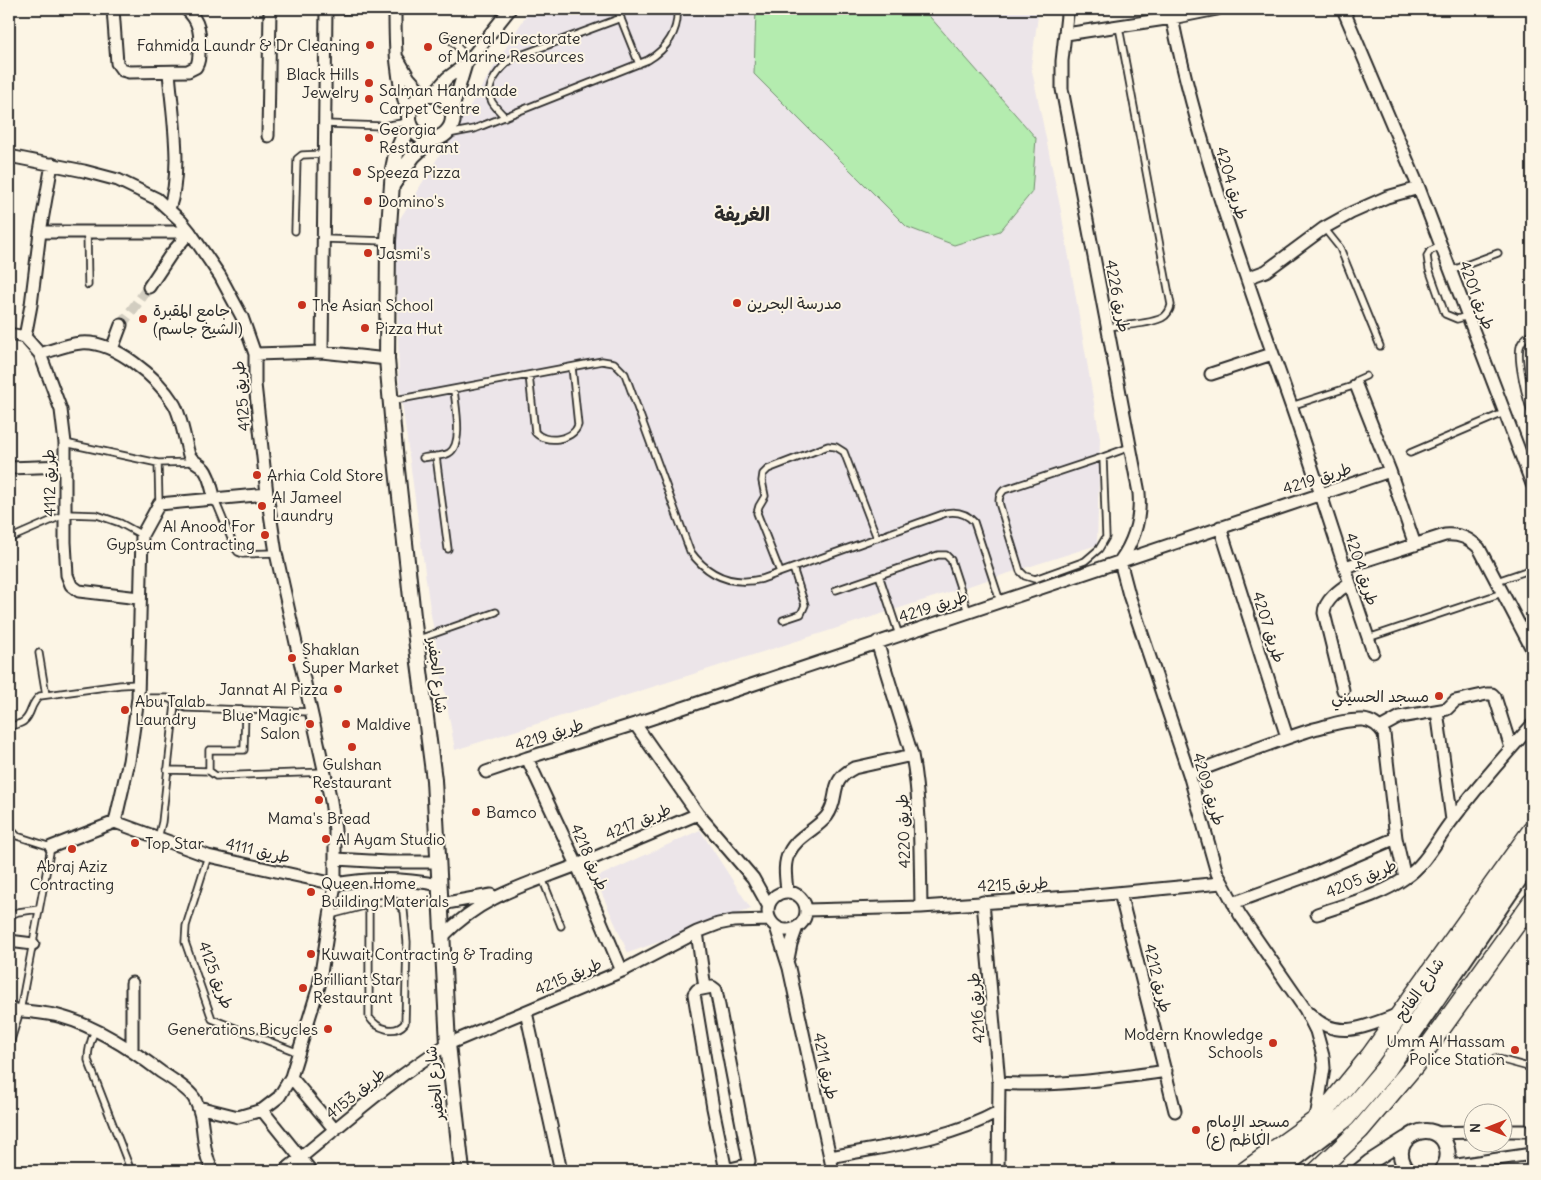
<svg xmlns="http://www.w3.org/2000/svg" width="1541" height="1180" font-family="Delius,'Playpen Sans Arabic',sans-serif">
<rect width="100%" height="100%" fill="#fcf5e5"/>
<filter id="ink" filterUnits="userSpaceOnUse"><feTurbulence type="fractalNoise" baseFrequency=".02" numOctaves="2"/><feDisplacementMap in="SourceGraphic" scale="10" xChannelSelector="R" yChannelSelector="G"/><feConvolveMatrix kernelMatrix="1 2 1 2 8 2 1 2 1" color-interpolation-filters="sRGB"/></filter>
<g filter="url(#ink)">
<path fill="#ece5e9" d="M530,9h509l-8,57 30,145 39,227 -3,107 -642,205 -25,-141 -31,-228 -3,-156z
M700,830l51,79 -123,44 -33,-75z"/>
<path fill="#b4ecaf" stroke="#708c6d" d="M756,9h167l113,129 -4,54 -32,39 -46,14 -47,-18 -153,-153z"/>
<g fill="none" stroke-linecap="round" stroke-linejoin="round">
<path stroke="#d2cdc0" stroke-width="11" stroke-dasharray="11 5.5" stroke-linecap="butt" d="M121,325l28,-38"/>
<defs>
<path id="service" d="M617,9l22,55
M326,11l69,-2
M448,37l22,23
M505,117c-5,-5 -10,-10 -13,-15 -9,-16 10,-36 21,-44l108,-40
M326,124l56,2 27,-4
M443,135l31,-6 174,-69c19,-11 31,-29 29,-51
M1324,228l16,20 40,98
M295,231l2,-72 5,-4 23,-1
M87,232l1,53
M324,239l63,2
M1441,246l-11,5 -3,5 2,13 16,45 12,5 11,-3
M1450,271l48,-18
M1107,327c17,-2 39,-2 55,-9 5,-3 8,-8 9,-13l-52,-278
M1532,333c-4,3 -9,6 -11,11 -6,12 6,57 11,70
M529,375l6,57c9,12 38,9 43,-7l-6,-58
M390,401l212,-40 12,2 11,11 65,177c18,25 42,35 72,28l184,-66c11,-2 20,0 28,9l26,79
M1291,406l65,-21 1,-5 9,-4
M65,443l93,20 34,-1
M1410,453l96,-41
M436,456l12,93
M1103,457l3,80 -7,12 -14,12 -50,18 -10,-3 -5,-5 -20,-65c-2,-6 -1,-11 4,-16l99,-33 27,-10
M423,458c7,-2 20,-1 26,-5 15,-9 6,-49 5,-64
M158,463l1,41
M215,500l20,48 3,4 5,2 33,-1
M9,539l57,-25 31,1 23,8 22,12
M780,572l-23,-59 2,-7 6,-10 -3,-15 1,-7 5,-5 60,-23 8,1 8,5 33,86
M879,575l20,60
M1497,581l35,-12
M836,590l102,-35h8l5,5 17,52
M783,620l18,-6 4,-9 -12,-37
M1368,638l134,-45
M416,640l80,-28
M39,653l7,42
M138,698h29l5,2 3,4 11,4 126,4
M245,711l-1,39h-35v21l7,5 109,-4
M9,727c5,-2 12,-3 15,-6 9,-8 5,-16 16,-25l80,-11 18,-1
M167,770l42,1
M9,827l8,9 34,11 -31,164 -11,36
M158,838l4,-16 13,-118
M208,856l-22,70 -1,16 27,77 87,34
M542,878l19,48
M330,915l50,-13 15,-1 9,10 3,31 -2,81c-10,12 -28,6 -36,-6v-112
M9,916l9,-4 21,-3
M95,1031c-5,10 -7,17 -7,29l43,111
M1495,1058l37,10"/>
<path id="minor" d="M113,9l4,54 5,7 7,2 59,-1 8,-4c3,-5 3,-9 3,-15 2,-17 1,-31 -13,-43
M395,9c0,35 0,72 14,105
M1066,9l1,6 -5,46v28l77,404c2,26 -4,47 -19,68
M1343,9l76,179 113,296
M1172,18c27,133 75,262 120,390 28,81 53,163 81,244
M1066,34l106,-16 45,-9
M398,59l11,19 16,18
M432,95l15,-17 19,-14
M452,111l14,-47 44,-55
M268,136l2,-127
M9,156l75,15 34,9 39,19 24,22 9,11 30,44 22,41 13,37v30l12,110 9,59 55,248 4,29v54l-16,102 -28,91 -12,20 -17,13 -24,7 -40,-10
M169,209c14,-39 3,-96 0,-137
M40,232h150
M1247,278l19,-7 58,-43 27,-15 36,-16 32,-9
M149,287l22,-33 19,-22
M9,334l16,3 15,17 21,56 4,33v99l2,33 4,10 8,6 60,7
M25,337l6,-32 9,-73 12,-68
M112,349l9,-24
M322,352l4,-343
M40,354c13,-4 28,-10 41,-11 33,-3 77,35 93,61 7,11 11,37 15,51 5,9 10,7 15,14 6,7 8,21 11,31
M255,354l67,-2 65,7
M1211,374l61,-20
M1356,385l34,86 25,74
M9,468l56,-2
M1220,527l67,210
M1120,561l9,34 60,179 28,99 23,42 65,94 11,22 7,25 1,12 -8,51
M1345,567l100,-32c15,-1 24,3 34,13l53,101
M877,642l35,113c9,50 8,101 9,152
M1343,690l-19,-77c0,-12 16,-24 26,-30
M1437,711l15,109
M635,724l63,90 55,64 15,27
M1380,728l20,-11 47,-8 8,-8 32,-7h5l3,3 16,51
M527,758l50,107 45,106
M486,772l41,-14 108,-34 755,-253
M1189,774c41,-15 83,-32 125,-45 16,-4 32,-10 49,-9 10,1 16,6 21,14l12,104 9,40
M115,822l14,-61 9,-63 4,-163 17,-31 108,-10
M51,847l64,-25 93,34 127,28c36,-7 69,-6 105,1
M336,859l51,3h51
M787,891c-1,-12 -4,-27 2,-38 8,-17 27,-23 38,-37 14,-19 0,-34 27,-48l58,-13
M768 911a19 19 0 1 1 38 0a19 19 0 1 1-38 0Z
M1120,893l55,218
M983,902l16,181 -1,88
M1233,903l77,-28 86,-37
M441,904l50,-9
M806,910l115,-3 163,-11 137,-13
M1317,914c29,-10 63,-18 88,-36 22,-15 32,-39 48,-59 25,-33 52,-64 79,-94
M776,927l13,41 44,203
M697,932l8,56
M443,936c42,-42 81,-50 134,-71 41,-17 81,-34 121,-51
M9,941l24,3
M788,959l3,-15 6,-17
M712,987l4,3 33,171 -2,4 -17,4 -5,-3 -12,-58 -19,-114 3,-4z
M9,1009c17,3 36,3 53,8 36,10 70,33 99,55 11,7 26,16 33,26 13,21 5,49 19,73
M526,1012l35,159
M1310,1014c27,28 57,12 89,0
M132,1050v-67
M291,1077l44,53
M999,1083c55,4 112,-4 167,-12
M262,1110l49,61
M1504,1131h28
M1435,1133l39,-1
M830,1157c56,-11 117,-17 168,-45
M1444,1167l88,-13
M284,1171c54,-43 105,-90 164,-127l174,-73 75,-39 21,-8 15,-3 37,-1"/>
<path id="tertiary" d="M409 117a22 22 0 1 1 44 0a22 22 0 1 1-44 0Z
M411,127l-9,13 -6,14 -3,15 -5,72 -1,118 8,92 18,165 21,164 14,264 14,127
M393,184l20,-28 18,-17
M1359,1171l11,-9 36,-23
M1408,1171c-27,-34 31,-58 39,-22 2,8 -1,16 -6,22"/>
<path id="primary" d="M1245,1171l71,-51 18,-20 36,-44 162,-226
M1317,1171l43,-41 55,-65 117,-163"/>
<path id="motorway" d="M1275,1171l70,-54 41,-48 146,-213"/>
</defs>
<use href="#service" stroke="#2b2b2b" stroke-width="9"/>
<use href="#minor" stroke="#2b2b2b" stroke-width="15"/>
<use href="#tertiary" stroke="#2b2b2b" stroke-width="18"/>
<use href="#primary" stroke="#2b2b2b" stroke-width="21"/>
<use href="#motorway" stroke="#2b2b2b" stroke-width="24"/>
<use href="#service" stroke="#fcf5e5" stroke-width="5.5"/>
<use href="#minor" stroke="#fcf5e5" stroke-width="11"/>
<use href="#tertiary" stroke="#fcf5e5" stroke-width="14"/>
<use href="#primary" stroke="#fcf5e5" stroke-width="18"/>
<use href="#motorway" stroke="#fcf5e5" stroke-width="20"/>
</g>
</g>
<g fill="#c8321e" stroke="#fcf5e5" stroke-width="2">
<circle cx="370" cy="45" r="5"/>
<circle cx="428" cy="47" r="5"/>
<circle cx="369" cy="83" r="5"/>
<circle cx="369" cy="99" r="5"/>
<circle cx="369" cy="138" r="5"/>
<circle cx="357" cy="172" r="5"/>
<circle cx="368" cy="201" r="5"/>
<circle cx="368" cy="253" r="5"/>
<circle cx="737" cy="303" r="5"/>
<circle cx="302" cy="305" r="5"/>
<circle cx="143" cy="319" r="5"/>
<circle cx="365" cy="328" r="5"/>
<circle cx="257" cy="475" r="5"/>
<circle cx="262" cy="506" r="5"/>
<circle cx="265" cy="535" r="5"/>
<circle cx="292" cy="658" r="5"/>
<circle cx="338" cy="689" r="5"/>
<circle cx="1439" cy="696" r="5"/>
<circle cx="125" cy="710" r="5"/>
<circle cx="310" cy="724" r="5"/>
<circle cx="346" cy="724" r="5"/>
<circle cx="352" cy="747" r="5"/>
<circle cx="319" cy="800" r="5"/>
<circle cx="476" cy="812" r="5"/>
<circle cx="326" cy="839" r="5"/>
<circle cx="135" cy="843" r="5"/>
<circle cx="72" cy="849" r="5"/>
<circle cx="311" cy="892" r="5"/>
<circle cx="311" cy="954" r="5"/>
<circle cx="303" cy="988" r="5"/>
<circle cx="328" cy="1029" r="5"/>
<circle cx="1273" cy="1043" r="5"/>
<circle cx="1515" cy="1050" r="5"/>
<circle cx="1196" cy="1130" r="5"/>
</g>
<g text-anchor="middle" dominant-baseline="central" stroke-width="4" stroke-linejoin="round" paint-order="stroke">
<g font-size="16" fill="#2b2b2b" stroke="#fcf5e5" text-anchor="start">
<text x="438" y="38">General Directorate<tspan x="438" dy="18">of Marine Resources</tspan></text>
<text x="360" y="45" text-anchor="end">Fahmida Laundr &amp; Dr Cleaning</text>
<text x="359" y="74" text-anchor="end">Black Hills<tspan x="359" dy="18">Jewelry</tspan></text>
<text x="379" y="90">Salman Handmade<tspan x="379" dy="18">Carpet Centre</tspan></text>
<text x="379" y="129">Georgia<tspan x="379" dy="18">Restaurant</tspan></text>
<text x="367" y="172">Speeza Pizza</text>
<text x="378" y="201">Domino's</text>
<text x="378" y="253">Jasmi's</text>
<text x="747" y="303">مدرسة البحرين</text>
<text x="312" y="305">The Asian School</text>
<text x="153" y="310">جامع المقبرة<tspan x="153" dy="18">(الشيخ جاسم)</tspan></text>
<text x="375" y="328">Pizza Hut</text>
<text x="267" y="475">Arhia Cold Store</text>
<text x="272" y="497">Al Jameel<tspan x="272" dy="18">Laundry</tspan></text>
<text x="255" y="526" text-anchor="end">Al Anood For<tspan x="255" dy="18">Gypsum Contracting</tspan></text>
<text x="302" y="649">Shaklan<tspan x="302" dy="18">Super Market</tspan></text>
<text x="328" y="689" text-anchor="end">Jannat Al Pizza</text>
<text x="1429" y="696" text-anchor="end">مسجد الحسيني</text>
<text x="135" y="701">Abu Talab<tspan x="135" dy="18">Laundry</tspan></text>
<text x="300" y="715" text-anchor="end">Blue Magic<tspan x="300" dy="18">Salon</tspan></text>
<text x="356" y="724">Maldive</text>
<text x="352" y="764" text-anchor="middle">Gulshan<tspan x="352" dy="18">Restaurant</tspan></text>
<text x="486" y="812">Bamco</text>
<text x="319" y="818" text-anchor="middle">Mama's Bread</text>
<text x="336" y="839">Al Ayam Studio</text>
<text x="145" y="843">Top Star</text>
<text x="72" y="866" text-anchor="middle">Abraj Aziz<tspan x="72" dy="18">Contracting</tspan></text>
<text x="321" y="883">Queen Home<tspan x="321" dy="18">Building Materials</tspan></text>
<text x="321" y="954">Kuwait Contracting &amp; Trading</text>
<text x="313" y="979">Brilliant Star<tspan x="313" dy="18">Restaurant</tspan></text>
<text x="318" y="1029" text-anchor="end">Generations Bicycles</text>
<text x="1263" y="1034" text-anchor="end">Modern Knowledge<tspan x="1263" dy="18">Schools</tspan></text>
<text x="1505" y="1041" text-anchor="end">Umm Al Hassam<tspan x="1505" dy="18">Police Station</tspan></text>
<text x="1206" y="1121">مسجد الإمام<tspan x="1206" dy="18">الكاظم (ع)</tspan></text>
</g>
<g font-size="16" fill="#2b2b2b" stroke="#fcf5e5">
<text transform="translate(1232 183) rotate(73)">طريق 4204</text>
<text transform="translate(1477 295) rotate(69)">طريق 4201</text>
<text transform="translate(1118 296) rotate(79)">طريق 4226</text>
<text transform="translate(241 396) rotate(-95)">طريق 4125</text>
<text transform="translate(1317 478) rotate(-18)">طريق 4219</text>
<text transform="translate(49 483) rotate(-91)">طريق 4112</text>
<text transform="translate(1362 569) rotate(72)">طريق 4204</text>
<text transform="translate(933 606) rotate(-18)">طريق 4219</text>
<text transform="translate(1269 627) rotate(72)">طريق 4207</text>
<text transform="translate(438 676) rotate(83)">شارع الجفير</text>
<text transform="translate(549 734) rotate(-18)">طريق 4219</text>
<text transform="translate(1209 789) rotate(73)">طريق 4209</text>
<text transform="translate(638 821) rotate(-23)">طريق 4217</text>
<text transform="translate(903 831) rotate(-92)">طريق 4220</text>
<text transform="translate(258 850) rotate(13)">طريق 4111</text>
<text transform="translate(590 857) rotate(66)">طريق 4218</text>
<text transform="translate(1361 878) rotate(-23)">طريق 4205</text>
<text transform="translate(1013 884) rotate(-3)">طريق 4215</text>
<text transform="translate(216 975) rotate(69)">طريق 4125</text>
<text transform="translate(568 976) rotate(-23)">طريق 4215</text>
<text transform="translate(1158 978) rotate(76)">طريق 4212</text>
<text transform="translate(1419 989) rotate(-55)">شارع الفاتح</text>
<text transform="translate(976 1008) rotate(-95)">طريق 4216</text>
<text transform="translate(826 1066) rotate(78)">طريق 4211</text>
<text transform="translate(434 1083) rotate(-96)">شارع الجفير</text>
<text transform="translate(355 1093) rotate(-39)">طريق 4153</text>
</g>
<g font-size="19" font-weight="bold" fill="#2b2b2b" stroke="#fcf5e5">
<text x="742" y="214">الغريفة</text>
</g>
</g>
<rect width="1541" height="1180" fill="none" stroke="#fcf5e5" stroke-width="30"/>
<rect x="15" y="15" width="1511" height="1150" fill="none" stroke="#2b2b2b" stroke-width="2" filter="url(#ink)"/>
<g transform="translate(1488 1128) rotate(270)"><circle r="24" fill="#fcf5e5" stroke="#a8a49b"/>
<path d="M0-4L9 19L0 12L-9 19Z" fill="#c8321e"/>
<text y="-8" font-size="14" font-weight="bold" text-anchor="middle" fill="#2b2b2b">N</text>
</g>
</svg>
